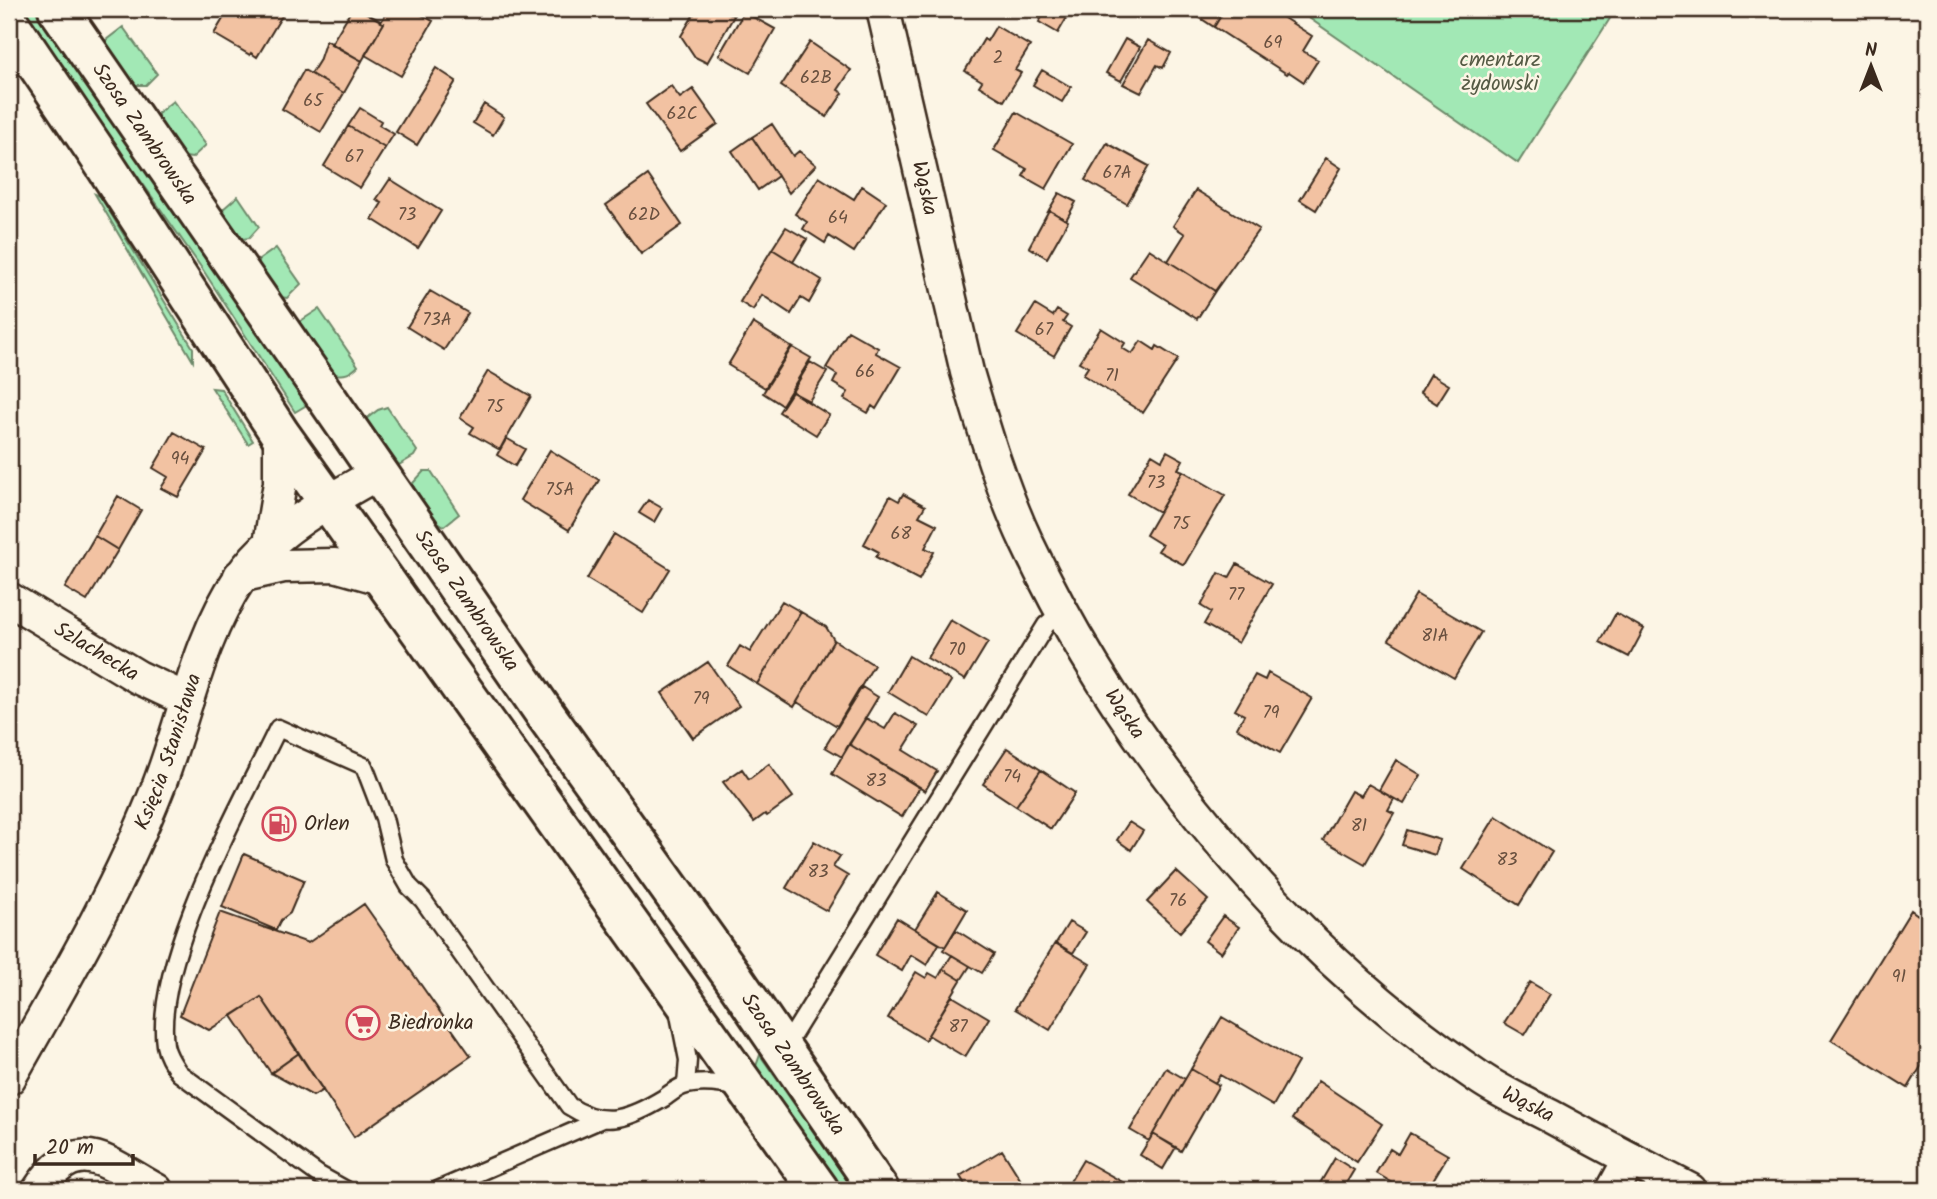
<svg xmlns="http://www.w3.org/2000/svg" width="1937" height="1199" font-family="Kalam,sans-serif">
<rect width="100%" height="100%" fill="#fcf5e5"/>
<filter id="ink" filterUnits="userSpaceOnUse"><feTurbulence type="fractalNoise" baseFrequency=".0143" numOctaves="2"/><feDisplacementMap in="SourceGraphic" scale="14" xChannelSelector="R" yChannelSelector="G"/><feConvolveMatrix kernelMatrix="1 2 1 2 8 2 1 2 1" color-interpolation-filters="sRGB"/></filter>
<g filter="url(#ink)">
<path fill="#a2e8b5" stroke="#6e896a" stroke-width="2" d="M21,9h15l274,394 -15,9 -92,-142z
M1296,9h320l-98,154z
M123,27l34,47 -11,11h-13l-27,-40v-5z
M173,101l33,44 -14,13 -7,-1 -27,-39v-5z
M95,194l5,2 93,152v13z
M238,196l21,31 -10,11 -6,1 -18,-23 -2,-7z
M276,248l25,36 -14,14 -7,-1 -21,-30v-7z
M319,309l39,57c-7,7 -13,10 -23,8l-36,-52z
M212,388l9,1 32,52 -5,3z
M387,407l30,44 -3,5 -15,9 -33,-46 12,-9z
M424,471h7l28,43 -15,12 -6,-4 -24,-34 -1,-5z
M760,1055l94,135h-12l-86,-124z"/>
<path fill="#f2c2a2" stroke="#3b2a1e" stroke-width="2" d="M229,9h57l-29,48 -6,-4 -1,2 -36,-21z
M352,9h7l25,14 -22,38 -31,-17z
M389,9h22l22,12 -32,55 -36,-21 19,-32 -3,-1z
M697,9h24l13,7 -27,47 -12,-6 -14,-21z
M1047,9h25l-14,24 -19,-11z
M1193,9h32l-11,18 -23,-15z
M1225,9h45l42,27 -9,15 15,9 -14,22 -15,-10 -2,2 -73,-47z
M744,12l31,17 -25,44 -31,-18z
M996,26l34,20 -15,24 6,3 -17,28 -25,-15 3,-5 -17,-10 19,-32 3,2z
M1125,39l15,8 -19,34 -15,-8z
M326,40l36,21 -18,32 -33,-19 8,-13z
M1148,40l23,13 -8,15 -6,-3 -16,28 -18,-9z
M810,42l41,28 -13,20 5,3 -16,24 -46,-31z
M436,68l20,13 -39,64 -21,-13z
M304,70l40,23 -23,39 -39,-23z
M1042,70l29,17 -9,15 -29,-17z
M671,86l9,12 13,-9 25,35 -38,27 -34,-47z
M484,104l20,13 -11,18 -20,-12z
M360,108l21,13 -2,4 15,9 -9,14 -37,-22z
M1016,112l56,32 -26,45 -23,-13 4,-7 -33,-19z
M772,124l21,32 6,-5 17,14 -27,28 -37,-56z
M348,126l37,22 -25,40 -36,-22z
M752,137l26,39 -20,14 -26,-39z
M1107,143l42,23 -22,38 -42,-24z
M1326,158l15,10 -25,42 -16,-10z
M648,175l34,50 -41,29 -35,-49z
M819,177l35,22 8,-13 24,16 -32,50 -25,-16 -4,7 -22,-14 4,-7 -12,-8z
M390,179l51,32 -23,37 -46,-29 10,-16 -6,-3z
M1196,190l63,39 -44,62 -47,-30 17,-27 -12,-8z
M1059,193l17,9 -10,18 -17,-10z
M1049,210l19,11 -21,37 -18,-11z
M786,227l21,12 -14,23 -21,-13z
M772,249l50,31 -13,23 -8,-5 -10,16 -29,-19 -9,15 -13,-8z
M1149,249l66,42 -18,28 -67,-42z
M430,291l38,22 -24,37 -37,-23z
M1035,305l18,11 4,-6 10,6 -4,6 8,5 -17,29 -37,-22z
M753,323l38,24 -26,41 -37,-23z
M1101,328l24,15 -3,5 10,6 9,-13 14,9 2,-4 21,13 -35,54 -60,-38 5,-8 -9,-5z
M848,331l30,17 -2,5 25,14 -25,42 -4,-3 -4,7 -24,-14 4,-7 -15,-9 4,-8 -11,-7z
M792,347l19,11 -29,47 -19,-12z
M810,362l17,10 -18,29 -17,-9z
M488,371l43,25 -31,54 -30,-17 4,-6 -14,-9z
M1431,374l18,11 -12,19 -17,-11z
M792,392l37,23 -13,20 -37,-23z
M174,432l32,18 -28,47 -17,-9 7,-11 -15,-9z
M506,438l19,11 -10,17 -18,-11z
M550,450l49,30 -30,50 -49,-30z
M1167,451l16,9 -5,9 5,2 -24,41 -31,-18 24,-40 10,6z
M1183,471l42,24 -41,70 -26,-14 4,-6 -16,-10z
M903,494l22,12 -6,10 18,9 -12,23 9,4 -15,28 -43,-23 3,-5 -15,-8 26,-48 9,5z
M118,496l23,14 -23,40 -23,-14z
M648,500l14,8 -8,14 -15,-9z
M614,534l56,35 -27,44 -56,-34z
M95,536l23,14 -31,51 -22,-13z
M1237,564l35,20 -34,59 -34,-19 7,-12 -10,-6 18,-33 10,5z
M1416,594l65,38 -27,46 -65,-38z
M782,601l19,11 -44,72 -29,-18 12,-20 10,6z
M801,612l25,15 8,13 -40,67 -37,-23z
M1616,613l28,16 -15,28 -29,-15z
M950,620l38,22 -23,38 -38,-22z
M834,640l40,25 -37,61 -40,-24z
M909,656l42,25 -22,36 -41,-25z
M708,662l31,44 -46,32 -31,-45z
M1268,673l44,25 -32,55 -43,-25 7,-13 -9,-5 20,-35 10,5z
M862,687l16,10 -36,60 -17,-10z
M895,713l23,13 -15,24 34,21 -12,20 -76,-47 17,-26 19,11z
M849,744l71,43 -18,30 -70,-43z
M1007,748l34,22 -25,36 -33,-22z
M1396,760l25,15 -17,29 -25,-14z
M769,764l24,33 -26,19 -2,-2 -11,8 -31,-40 19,-13 7,10z
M1041,770l34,23 -24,36 -35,-23z
M1368,784l26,15 -6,11 6,3 -29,51 -42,-24 28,-49 10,5z
M1496,816l56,36 -33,53 -56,-36z
M1129,822l14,9 -12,19 -14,-10z
M1407,830l33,10 -5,15 -33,-10z
M814,841l26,15 -7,11 15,9 -21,35 -41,-23z
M244,854l60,26 -14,33 -9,7 -5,10 -54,-23z
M1176,871l32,29 -28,32 -33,-30z
M938,892l29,18 -22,37 -30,-18z
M1928,898v157l-20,33 -77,-48 80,-130 7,5z
M364,904l107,152 -117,81 -93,-140 -52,33 -29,-15 40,-103 88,31z
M1223,916l16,11 -18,26 -16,-12z
M897,918l42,26 -12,21 -16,-10 -9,16 -27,-16z
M1069,922l17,10 -13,21 -17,-10z
M956,930l38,24 -12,19 -39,-23z
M1055,943l35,21 -40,66 -35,-21z
M952,955l18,11 -9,14 -18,-11z
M943,969l18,11 -36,60 -37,-22 28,-46 10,6 3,-5 9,5z
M1530,982l20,12 -25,41 -21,-12z
M952,996l37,22 -24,39 -37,-22z
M261,997l38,56 -28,20 -39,-57z
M1222,1017l76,45 -25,44 -53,-31 -5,8 -24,-14z
M299,1053l24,37 -10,6 -42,-23z
M1166,1068l19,11 -36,62 -19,-11z
M1191,1069l28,16 -38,66 -28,-17z
M1318,1081l64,43 -25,38 -65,-43z
M1410,1133l38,22 -21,35h-38l4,-7 -17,-10 14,-24 8,5z
M1153,1134l23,13 -13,22 -23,-14z
M1002,1150l25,40h-59l-8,-14z
M1335,1158l19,12 -12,20h-26z
M1083,1160l41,23 -4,7h-55z"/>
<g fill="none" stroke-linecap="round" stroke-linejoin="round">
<defs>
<path id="service" d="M679,1015l9,45 -2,25
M784,1049l262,-424 15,-13
M346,1190l-27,-15 -140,-102c-6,-9 -12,-17 -14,-28 -12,-84 76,-240 113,-317l86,38 20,52 10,42 15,26 14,14 146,206c35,23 62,12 95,-8 7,-5 15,-12 23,-13 19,-4 36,-1 54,4
M438,1190l164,-71"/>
<g id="minor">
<path id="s1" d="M883,9l84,363c17,57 34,116 60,171 97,206 264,408 453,535 22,15 47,26 70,38 46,25 93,50 140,74"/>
<path d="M270,544l10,-61v-49"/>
<path d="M240,576l44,-10 51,-1 46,13"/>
<path id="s2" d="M9,599l129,78 49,23"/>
<path id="s3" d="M9,1078c54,-95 110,-190 150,-293 26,-68 39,-145 81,-207 30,-46 92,-79 138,-105"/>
<path d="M39,1190c38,-60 69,-26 117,0"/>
<path d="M1613,1190l17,-31"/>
</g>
<g id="secondary">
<path id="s4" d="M58,9l487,705 186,260 148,216"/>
<path d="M9,23l88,130 183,281 539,756"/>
</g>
</defs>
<use href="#service" stroke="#3b2a1e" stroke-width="21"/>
<use href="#minor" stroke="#3b2a1e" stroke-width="37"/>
<use href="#secondary" stroke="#3b2a1e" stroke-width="44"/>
<use href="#service" stroke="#fcf5e5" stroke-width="16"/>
<use href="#minor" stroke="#fcf5e5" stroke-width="32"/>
<use href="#secondary" stroke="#fcf5e5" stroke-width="38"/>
</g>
</g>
<defs>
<symbol id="fuel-ring" viewBox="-11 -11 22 22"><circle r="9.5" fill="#fcf5e5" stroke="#d1495b" stroke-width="1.5"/><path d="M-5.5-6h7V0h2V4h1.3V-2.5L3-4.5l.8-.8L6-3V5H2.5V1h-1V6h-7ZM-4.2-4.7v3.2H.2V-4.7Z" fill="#d1495b"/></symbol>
<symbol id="supermarket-ring" viewBox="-11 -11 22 22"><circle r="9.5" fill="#fcf5e5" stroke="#d1495b" stroke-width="1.5"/><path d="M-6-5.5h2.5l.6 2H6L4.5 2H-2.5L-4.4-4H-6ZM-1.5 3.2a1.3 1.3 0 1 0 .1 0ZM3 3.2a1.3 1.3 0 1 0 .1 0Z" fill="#d1495b"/></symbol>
</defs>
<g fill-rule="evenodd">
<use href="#fuel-ring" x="260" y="805" width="38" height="38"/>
<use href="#supermarket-ring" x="344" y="1004" width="38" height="38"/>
</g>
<g text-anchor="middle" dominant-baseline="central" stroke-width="5" stroke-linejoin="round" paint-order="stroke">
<g font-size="18" fill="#69503f">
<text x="1273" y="43">69</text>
<text x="998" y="58">2</text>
<text x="816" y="78">62B</text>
<text x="313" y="101">65</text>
<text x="682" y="114">62C</text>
<text x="354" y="157">67</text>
<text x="1117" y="173">67A</text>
<text x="407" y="215">73</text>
<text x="644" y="215">62D</text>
<text x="838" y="218">64</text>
<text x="437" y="320">73A</text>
<text x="1044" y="330">67</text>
<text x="865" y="372">66</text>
<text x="1112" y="376">71</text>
<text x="495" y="407">75</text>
<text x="180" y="459">94</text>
<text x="1156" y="483">73</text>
<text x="560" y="490">75A</text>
<text x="1181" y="524">75</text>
<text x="901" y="534">68</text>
<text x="1236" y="595">77</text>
<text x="1435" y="636">81A</text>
<text x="957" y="650">70</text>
<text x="701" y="699">79</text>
<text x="1271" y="713">79</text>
<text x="1012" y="777">74</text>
<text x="876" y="781">83</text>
<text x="1359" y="826">81</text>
<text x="1507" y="860">83</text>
<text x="818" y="872">83</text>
<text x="1178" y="901">76</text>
<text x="1899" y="977">91</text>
<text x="958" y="1027">87</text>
</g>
<g font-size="21" fill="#555a44" stroke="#fcf5e5">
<text x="1500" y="60">cmentarz<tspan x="1500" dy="24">żydowski</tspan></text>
</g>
<g font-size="21" fill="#3b2a1e" stroke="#fcf5e5">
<text stroke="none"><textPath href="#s4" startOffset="152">Szosa Zambrowska</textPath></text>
<text stroke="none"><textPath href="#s1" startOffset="184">Wąska</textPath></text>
<text stroke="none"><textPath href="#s4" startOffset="719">Szosa Zambrowska</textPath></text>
<text stroke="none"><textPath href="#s2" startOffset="102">Szlachecka</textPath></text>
<text stroke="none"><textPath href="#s1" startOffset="751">Wąska</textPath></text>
<text stroke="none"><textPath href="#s3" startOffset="364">Księcia Stanisława</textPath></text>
<text stroke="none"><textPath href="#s4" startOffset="1286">Szosa Zambrowska</textPath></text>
<text stroke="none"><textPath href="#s1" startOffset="1318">Wąska</textPath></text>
</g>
<g font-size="21" fill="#3b2a1e" stroke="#fcf5e5" text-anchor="start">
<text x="304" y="824">Orlen</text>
<text x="388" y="1023">Biedronka</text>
</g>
</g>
<rect width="1937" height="1199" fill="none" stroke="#fcf5e5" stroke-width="35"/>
<rect x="18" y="18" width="1902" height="1164" fill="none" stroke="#3b2a1e" stroke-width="2.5" filter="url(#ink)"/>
<g transform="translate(1871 66)" stroke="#fcf5e5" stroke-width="5" paint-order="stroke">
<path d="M0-5L12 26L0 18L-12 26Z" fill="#3b2a1e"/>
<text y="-10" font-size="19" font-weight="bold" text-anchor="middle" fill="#3b2a1e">N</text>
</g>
<path d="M35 1154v10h98v-10" fill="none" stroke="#3b2a1e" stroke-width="3.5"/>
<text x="46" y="1154" font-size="21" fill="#3b2a1e" stroke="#fcf5e5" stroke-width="5" paint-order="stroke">20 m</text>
</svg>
